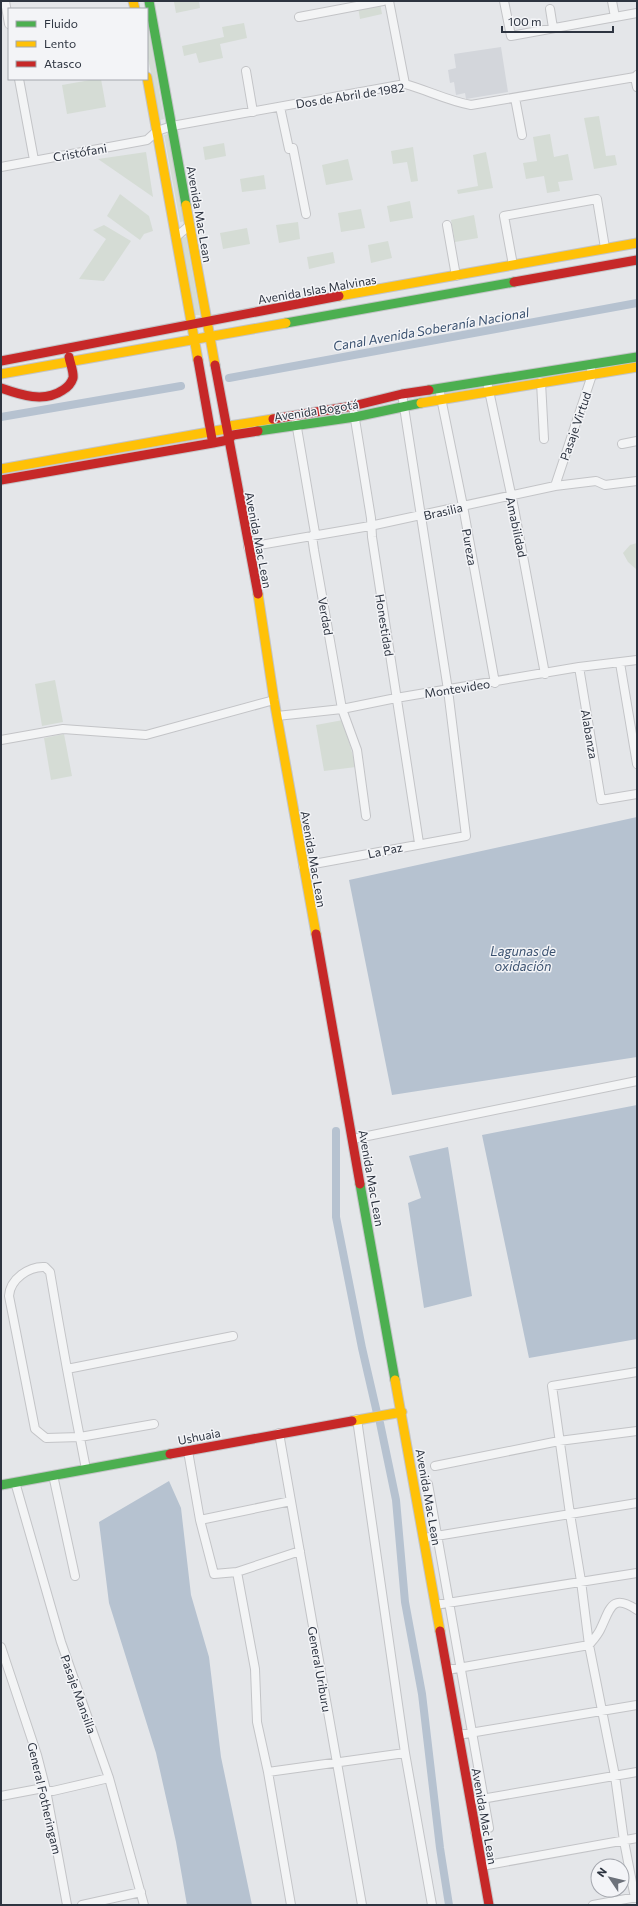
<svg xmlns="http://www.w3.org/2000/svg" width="638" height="1906" font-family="Commissioner,sans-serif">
<rect width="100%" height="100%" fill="#e4e6e9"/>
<path fill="#d3d6db" d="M501,47l7,45 -42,7 -1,-6 -9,2 -2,-13 -4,1 -2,-13 8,-2 -2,-14z"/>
<path fill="#d5dcd5" d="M199,1l1,7 -24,5 -2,-11z
M380,3l2,11 -22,5 -2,-12z
M147,20l17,99 -4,1 -13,-67z
M244,23l3,15 -27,6 3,14 -24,5 -3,-10 -12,3 -2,-10 42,-9 -2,-10z
M96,79h5l5,28 -39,7 -5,-29z
M599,116l7,40 9,-1 2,10 -23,4 -10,-51z
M169,134l16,87 -5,1 -16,-87z
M550,134l4,23 14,-3 5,26 -15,2 2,9 -13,2 -3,-17 -18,3 -3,-16 14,-2 -4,-24z
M224,143l2,13 -21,4 -2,-13z
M413,147l5,34 -7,1 -4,-20 -14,2 -2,-13z
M146,152l7,45 -55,-38z
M486,152l7,36 -35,6 -1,-4 21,-4 -5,-31z
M348,159l5,21 -27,5 -4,-20z
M264,175l2,14 -24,3 -2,-13z
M120,194l29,22 4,15 -9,3 -4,6 -33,-24z
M410,201l3,17 -23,4 -3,-16z
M361,209l4,19 -24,4 -3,-19z
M474,215l4,23 -23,4 -4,-22z
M298,222l2,17 -21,4 -3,-18z
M104,225l27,16 -27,40 -25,-2 27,-40 -13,-9z
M247,228l3,16 -27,5 -3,-16z
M186,237l14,78h-7l-13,-77z
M388,241l4,17 -21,5 -3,-18z
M333,252l2,11 -26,6 -2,-12z
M637,543v26h-1l-8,-7 -5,-9 7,-8z
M55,680l8,42 -21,4 -7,-42z
M343,720l13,47 -32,4 -8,-46z
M64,734l8,42 -21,4 -7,-42z"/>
<path fill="#b6c2d0" d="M637,817v240l-245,38 -43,-215z
M637,1105v234l-108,19 -47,-223z
M448,1147l24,149 -48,12 -16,-105 13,-5 -12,-42z
M169,1481l12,27 10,87 18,62 12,100 31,148h-65l-11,-63 -20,-89 -47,-150 -10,-81z"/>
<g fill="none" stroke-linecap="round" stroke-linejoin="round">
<path stroke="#b6c2d0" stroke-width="8" d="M229,378l408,-75
M1,417l180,-31
M336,1131v86l26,131 15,65
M380,1423l16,77 9,102 17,92 18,154 9,57"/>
<defs>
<path id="street" d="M5,1l4,23
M389,1l16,83
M504,1l7,35 126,-23
M612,1l3,16
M550,9l3,19
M299,17l84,-16
M246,71l7,41
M635,77l2,10
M19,79l15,81
M515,98l7,37
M280,107l9,42 4,-1 13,66
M1,167l146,-27 10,-9 15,-5 233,-42c22,6 43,17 66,21l164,-28 2,-2
M447,225l9,51
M176,237l14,-12
M513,265l-9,-49 93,-17 8,49
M541,382l3,57
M488,386l26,122 31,166
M440,393l23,113 32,177
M354,413l17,105 1,19 47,306
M296,422l19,111 -3,3 2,14 28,159 15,41 9,66
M622,444l15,-3
M555,486l37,-111 -1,-6
M248,547l122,-21 185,-40 41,-5 9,4 32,-4
M620,663l17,101
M579,667l22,133 36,-6
M277,716l65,-7 54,-11 183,-31 58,-7
M1,740l62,-11 83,6 128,-35
M303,866l163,-30 -18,-146 -46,-296
M353,1139l284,-58
M67,1369l166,-33
M357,1419l48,334 27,152
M279,1433l83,472
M188,1451l12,69 14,54 23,-2 63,-21
M435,1466l124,-25 78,-10
M86,1469c-13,-66 -25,-131 -36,-197l-5,-5c-16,-1 -35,12 -36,29l26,133 11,9 34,-1 74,-13
M53,1475l22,101
M15,1482l46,160 48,136 35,127
M428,1484l61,344 -14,4
M200,1520l91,-19
M424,1538l213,-35
M237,1572l18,97 2,53 11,50 23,133
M435,1605l202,-32
M1,1647l36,108 9,35 21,115
M447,1670l142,-25c4,-5 8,-9 11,-15 10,-20 11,-38 37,-20
M458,1735l179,-30
M268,1772l137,-19
M1,1796l37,-7 15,2 56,-13
M470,1801l167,-29
M482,1866l155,-28
M635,1898l-11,-57 -9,-65 -26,-131 -8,-64 -11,-67 -18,-128 85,-14
M82,1905l59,-13
M593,1905l44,-8"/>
<path id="fast" d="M149,1l37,204
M286,323l228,-41
M429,390l208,-33
M258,431l97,-14 66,-14
M360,1184l35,196
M1,1485l169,-31"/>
<path id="slow" d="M133,1l2,8
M147,77l51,283
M186,205l29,160
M339,296l298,-53
M1,374l285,-51
M421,403l216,-36
M1,469l225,-40 3,-3 44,-7
M258,594l16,106 42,234
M395,1380l45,251
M352,1421l50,-9"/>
<path id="jam" d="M514,282l123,-22
M198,360l14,79
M1,361l338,-65
M215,365l43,229
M1,388c20,7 43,15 62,2 5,-3 8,-6 10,-12 1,-6 -3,-15 -4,-21
M273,419l80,-13 49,-12 27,-4
M1,480l212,-37 15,-3 5,-5 25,-4
M316,934l44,250
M170,1454l182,-33
M440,1631l49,274"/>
</defs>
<use href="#street" stroke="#c3c4c7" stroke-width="10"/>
<use href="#fast" stroke="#c3c4c7" stroke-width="11"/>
<use href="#slow" stroke="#c3c4c7" stroke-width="11"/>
<use href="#jam" stroke="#c3c4c7" stroke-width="11"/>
<use href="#street" stroke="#f3f4f5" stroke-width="8"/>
<use href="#fast" stroke="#4caf50" stroke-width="9"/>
<use href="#slow" stroke="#ffc107" stroke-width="9"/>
<use href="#jam" stroke="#c62828" stroke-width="9"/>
</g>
<g text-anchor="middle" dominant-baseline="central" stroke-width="3" stroke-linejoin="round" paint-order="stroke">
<g font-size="12" fill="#2d3440" stroke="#f3f4f7">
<text transform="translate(350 95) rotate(-9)">Dos de Abril de 1982</text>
<text transform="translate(80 152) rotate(-10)">Cristófani</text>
<text transform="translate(200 214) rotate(80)">Avenida Mac Lean</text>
<text transform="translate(317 289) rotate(-10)">Avenida Islas Malvinas</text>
<text transform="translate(316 410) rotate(-9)">Avenida Bogotá</text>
<text transform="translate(575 426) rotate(-71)">Pasaje Virtud</text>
<text transform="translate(443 511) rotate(-13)">Brasilia</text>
<text transform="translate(517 527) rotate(78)">Amabilidad</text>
<text transform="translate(259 540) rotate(79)">Avenida Mac Lean</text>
<text transform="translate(470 547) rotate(80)">Pureza</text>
<text transform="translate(326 616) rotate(80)">Verdad</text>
<text transform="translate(385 625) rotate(81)">Honestidad</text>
<text transform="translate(457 688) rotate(-9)">Montevideo</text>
<text transform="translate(590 734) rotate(80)">Alabanza</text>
<text transform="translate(385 850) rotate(-12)">La Paz</text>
<text transform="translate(314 859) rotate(80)">Avenida Mac Lean</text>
<text transform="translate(372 1178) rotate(80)">Avenida Mac Lean</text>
<text transform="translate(199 1436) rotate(-11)">Ushuaia</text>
<text transform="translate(429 1497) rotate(80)">Avenida Mac Lean</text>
<text transform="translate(320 1669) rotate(80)">General Uriburu</text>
<text transform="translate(79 1694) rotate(70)">Pasaje Mansilla</text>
<text transform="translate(45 1798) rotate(77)">General Fotheringam</text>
<text transform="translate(485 1816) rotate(80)">Avenida Mac Lean</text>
</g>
<g font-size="13" font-style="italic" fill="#3b5270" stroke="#f3f4f7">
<text transform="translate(431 329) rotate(-10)">Canal Avenida Soberanía Nacional</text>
<text x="523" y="951">Lagunas de<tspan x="523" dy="15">oxidación</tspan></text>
</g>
</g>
<rect width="638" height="1906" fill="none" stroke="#2d3440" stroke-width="4"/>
<rect x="8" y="8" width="140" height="72" fill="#f3f4f7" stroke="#a4a7ae"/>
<rect x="16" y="21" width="20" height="6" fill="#4caf50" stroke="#a4a7ae"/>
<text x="44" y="28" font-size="12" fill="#2d3440">Fluido</text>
<rect x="16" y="41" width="20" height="6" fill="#ffc107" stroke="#a4a7ae"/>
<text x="44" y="48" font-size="12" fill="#2d3440">Lento</text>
<rect x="16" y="61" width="20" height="6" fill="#c62828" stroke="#a4a7ae"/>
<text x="44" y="68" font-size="12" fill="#2d3440">Atasco</text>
<g transform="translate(610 1878) rotate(305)"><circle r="19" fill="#f3f4f7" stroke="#a4a7ae"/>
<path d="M0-3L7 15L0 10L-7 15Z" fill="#6d727b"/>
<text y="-6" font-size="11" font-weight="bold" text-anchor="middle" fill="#2d3440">N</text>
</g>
<path d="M502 26v6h111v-6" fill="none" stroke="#2d3440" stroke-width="2"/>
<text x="508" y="26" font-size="12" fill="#2d3440" stroke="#f3f4f7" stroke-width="3" paint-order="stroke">100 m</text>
</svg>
